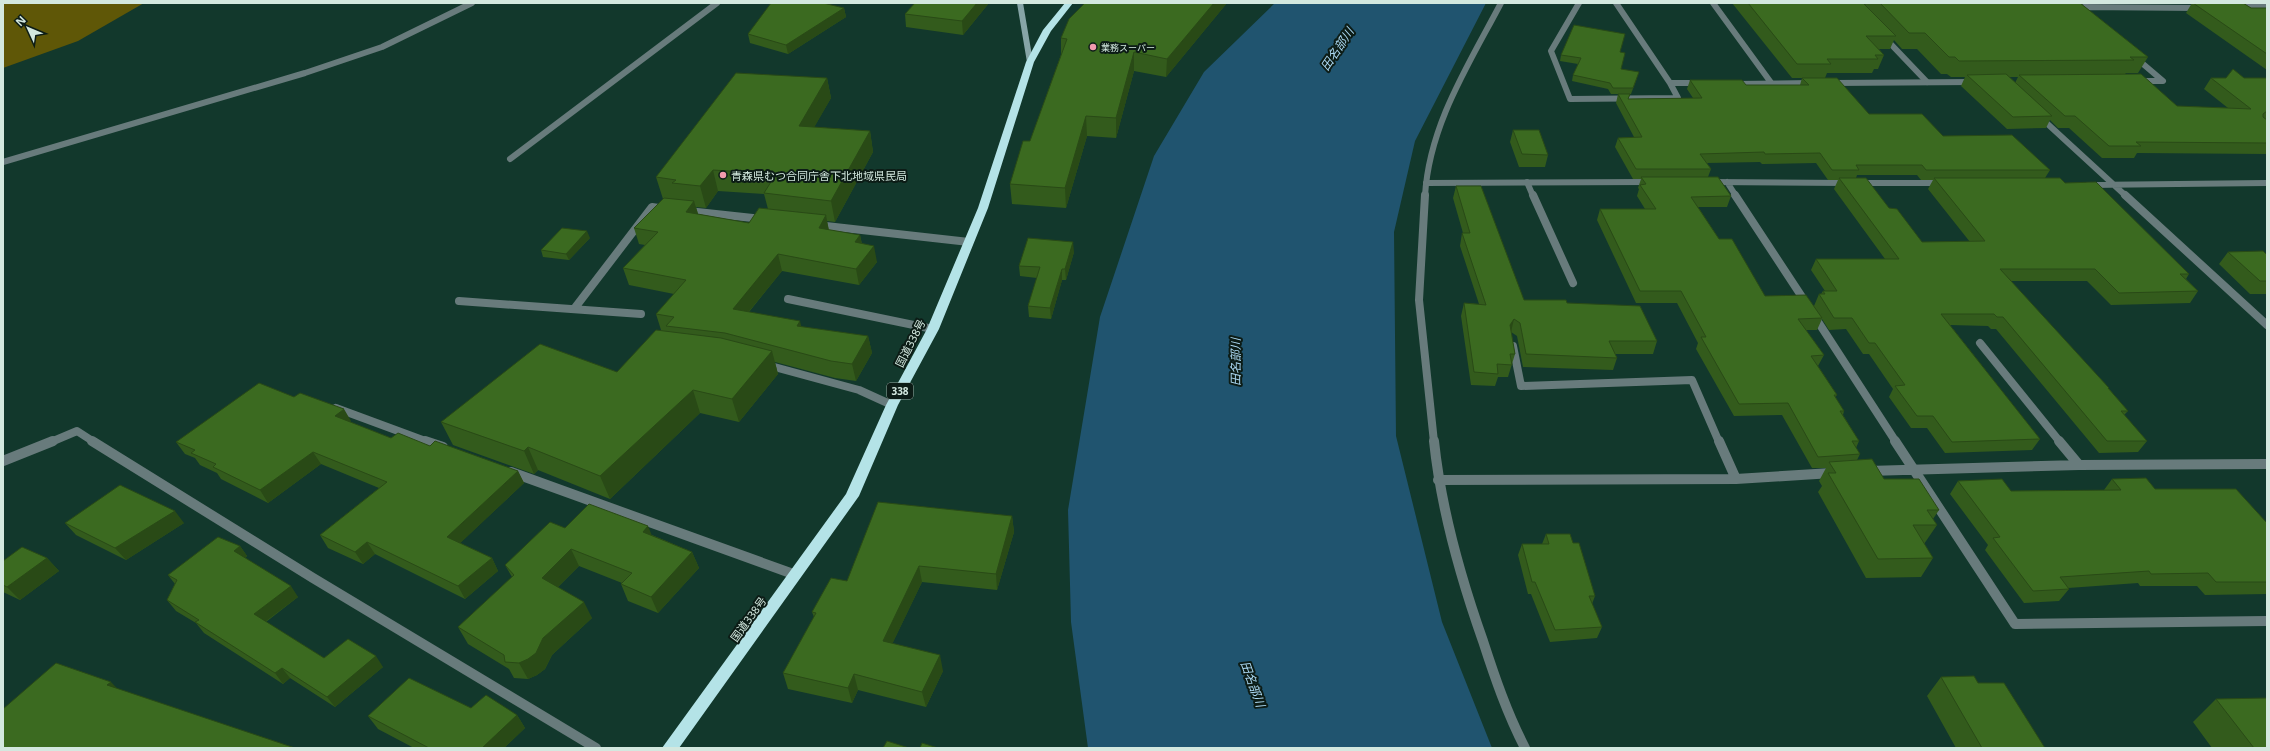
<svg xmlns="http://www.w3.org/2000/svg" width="2270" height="751" font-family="'Noto Sans','Noto Sans JP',sans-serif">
<rect width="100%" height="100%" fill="#12382c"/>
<path fill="#5f5707" d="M3,3h141l-66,38 -75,27z"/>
<path fill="#20546f" d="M1275,3h211l-71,138 -21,91 2,204 46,186 50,126h-404l-17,-126 -3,-112 32,-193 54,-161 50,-84z"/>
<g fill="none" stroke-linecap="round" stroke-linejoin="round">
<path stroke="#687b7c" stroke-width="6" d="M1885,38l42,44
M1527,182l6,14
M1425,196c4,-71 44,-132 76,-193"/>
<path stroke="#687b7c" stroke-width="8" d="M1425,195l-6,105 15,142
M1533,195l40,88
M688,211l74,8
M817,225l152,17
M788,299l145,30
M459,301l182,13
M574,309l78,-102 13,2"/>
<path stroke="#687b7c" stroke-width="10" d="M1434,441c7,68 26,135 49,200 12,37 24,72 42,107"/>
<path stroke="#687b7c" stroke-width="6" d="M1579,3l-28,48 19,48 108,-1 -8,-15
M1616,3l54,80h29
M1713,3l59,81
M2238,7h29
M2083,13l-2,-2 3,-4 115,1
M2136,58l27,23h-25
M1832,83l141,-1
M1734,84l77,-1
M2040,117l86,79
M510,159l207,-156
M3,162l302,-89 77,-26 90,-44
M1710,182l136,1
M1727,182l9,14
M1426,183l224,-1
M1860,183h82
M2088,185l179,-2"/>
<path stroke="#687b7c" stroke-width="8" d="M1735,195l71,108
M2125,195l142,130
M1813,314l83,128
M1980,343l80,99
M1513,346l8,40 171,-6 27,62
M767,365l92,25 33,15
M336,408l92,34
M51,442l26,-11 17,11"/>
<path stroke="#687b7c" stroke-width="10" d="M92,441l221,137 283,170
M425,441l18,6
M1719,441l17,38
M1895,441l120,183 252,-3
M2059,441l20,24
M3,461l50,-20
M1868,471l211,-6 188,-1
M511,472l285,103
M1438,480l298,-1 96,-6"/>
<path stroke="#87a5a7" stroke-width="6" d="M1020,3l10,59"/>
<path fill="#b4e3e7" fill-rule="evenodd" d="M1065,3h8l-22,28 -17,31 -46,146 -49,121 -41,76 -39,91 -180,252h-17l184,-254 40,-89 41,-76 51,-121 48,-146 17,-32z"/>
</g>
<path fill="#335b1c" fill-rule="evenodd" d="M915,3h74l-26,32 -57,-8 -1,-13z
M1227,3l-61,74 -32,-6 -18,67 -29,-2 -21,72 -54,-4 -2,-20 20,-43 31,-86v-17z
M1732,3h131l2,2 1,-2h214l68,54 -10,16h-12l-1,1 52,32 51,2 -24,-19 7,-11h56v76l-130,-1 -3,5h-32l-33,-30h-11l-8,-8 -4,8 -39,1 -46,-43 4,-9h-14l-4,-3h-6l-24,-25h-15l-8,-9 -4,9h-11l5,6 -6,14h-4l-2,4h-45l-2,5 44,36 74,22 107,34 -5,8 20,5 124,91 -3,5 12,12 -8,12 -79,2 -24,-24h-77l99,107v1l19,22 -4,4 23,26 -9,11 -39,1 -103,-124h-5l-3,-3 -38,-1 90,114 -8,11 -87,3 -18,-25h-16l-22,-31 4,-8 -24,-35h-6l-17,-25 -17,1 -7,-11 -5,11h-11l18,25 -6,11 19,29 -2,2 9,14 -1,4 16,26 -3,7 4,6 -3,6 27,19 55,31 -6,9 4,6 -13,19 9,14 -12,19 -55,1 -48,-86 4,-6 -3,-5 7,-13h-14l-30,-53 -48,1 -38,-67 2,-6 -21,-40h-41l-39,-83 3,-11h45l-8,-13 2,-7 -1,-1 3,-9h-8l-18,-32 3,-9 16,-1 -18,-34 2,-9h-7l-3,-5 -36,-8 1,-6 5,-11 -18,-3 1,-6 59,-3 1,17 16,9 -6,16h-1l-2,5 65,-1 -6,-9 3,-9 56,5h54l2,-7h-10zM2009,77h9l-3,6zM1760,162l2,2 54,-1 12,17h10l-4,9 51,70h-69l-5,11 14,21h-2l-2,3h-2l-5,12 -49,-10 -46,-57 -21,-32h29l4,-11 -23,-19 3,-8 -4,-6zM1857,175h60l4,5h12l-5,9 42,53h-48l-33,-34 -33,-30z
M2192,3h51l8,5h16v62l-81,-57z
M844,8l2,9 -58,37 -38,-11 -2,-9z
M827,78l4,20 -17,29 56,4 3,21 -38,70 -8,-1 2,9 31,5 2,9 15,18 -18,23 -77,-14 -33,41 53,15 66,9 4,17 -16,28 -21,-3 -60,-16 3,12 -39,48 -39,-9 -90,86 -72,-29 -4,4 -81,-29 -12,-23 176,-50 44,-42 -5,-16 18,-20 -45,-9 -6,-17 22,-23 -6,-1 -5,-16 29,-29 -7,-22zM718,191l46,3 4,15 -19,14 -51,-9 -2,-7 10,1z
M1513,130l35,25 -3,12h-26l-9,-25z
M1456,186l68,114 43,3 90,38 -4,13h-38l2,4 -4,12 -90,-3 -6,-31 -6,-4 4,22 -7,23h-10l-3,9 -24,-1 -10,-69 3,-13 15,1 -19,-58 2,-13h1l-10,-35z
M590,238l-21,22 -26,-3 -2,-7z
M1074,252l-8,28h-4l-11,39 -22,-2 -1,-11 9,-28 -17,-2 -1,-10z
M2228,252l39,3v39h-17l-31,-30z
M351,421l-1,1 41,16 39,8 88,25 6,12 -64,60 32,15 6,13 -33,28 -90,-45 -12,10 -35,-16 -8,-13 59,-47 -58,-24 -53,39 -47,-24 -4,-6 -17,-8 -5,-7 -10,-4 -9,-12z
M2112,479l43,10 112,34v71l-62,1 -8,-9h-57l-2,-3 -70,5 1,1 -10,12 -35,2 -39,-53 3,-5 -38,-51 8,-13 53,10 93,-1z
M1012,516l2,16 -17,58 -75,-8 -30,62 51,27 -17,36 -68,-17 -6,13 -64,-14 -5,-16 31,-56 -2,-5 35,-31z
M65,523h119l-58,37 -50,-25z
M565,528l87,7 40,17 7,16 -41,45 -30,-12 -7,-17 1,-1 -43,-17 -21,21 34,31 -40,37 -7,14 -8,6 -9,4 -14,-1 -5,-9 -41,-25 -10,-17 54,-50 -7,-12z
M1546,534l27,9 22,53 -3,8 10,23 -5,11 -47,4 -19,-48h-3l-10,-39 4,-11h20z
M240,546l7,10 -2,2 53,39 -32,25 58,36 59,9 -48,40 -45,-29 -7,6 -79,-51 -8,-10 -20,-12 -9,-11 8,-16 -7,-9z
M47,558l12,13 -39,29 -17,-8v-31z
M1941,677l37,6 67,65h-89l-29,-52z
M2216,699l51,49h-55l-19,-26z
M471,708l46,7 8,13 -21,20h-90l-36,-19 -10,-13z"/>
<path fill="#294a16" d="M977,3h12l-26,32 -1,-14z
M1214,3h13l-61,74 1,-18z
M844,8l2,9 -58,37 -2,-9z
M1134,52v19l-18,67v-20z
M827,78l4,20 -28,49 -4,-21z
M1086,116l1,20 -21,72 -1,-20z
M870,131l3,21 -38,70 -4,-21z
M713,170l5,21 -12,17 -6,-22z
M694,201l5,16 -13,-5z
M826,215l3,17 -10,-4z
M587,231l3,7 -21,22 -3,-6z
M860,235l3,17 -8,-10z
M1073,242l1,10 -8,28 -1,-11z
M874,246l3,16 -18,23 -3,-16z
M778,254l4,17 -45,55 -4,-17z
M1062,269v11l-11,39 -1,-11z
M1514,319l-3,13 -1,-7z
M800,321l4,17 -7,-12z
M868,336l4,17 -16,28 -4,-17z
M772,351l6,23 -39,48 -7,-23z
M693,390l7,23 -90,86 -10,-23z
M344,409l7,12 -9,7 -7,-12z
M528,447l10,23 -4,4 -10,-23z
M313,452l8,12 -53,39 -8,-13z
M518,471l6,12 -70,66 -7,-12z
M175,511l9,12 -58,37 -11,-12z
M1012,516l2,16 -17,58 -1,-16z
M648,526l7,17 -12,-11z
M367,542l8,12 -12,10 -8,-12z
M240,546l7,10 -6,5 -7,-10z
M571,549l8,17 -28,28 -9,-16z
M692,552l7,16 -41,45 -7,-16z
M47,558l12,13 -39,29 -13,-13z
M492,558l6,13 -33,28 -7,-13z
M919,566l3,16 -36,75 -3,-16z
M291,586l7,11 -36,27 -8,-10z
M584,602l8,16 -40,37 -7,14 -8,6 -9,4 -9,-16 24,-25z
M940,655l3,16 -17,36 -4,-15z
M376,656l7,11 -48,40 -8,-10z
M282,668l8,10 -7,6 -8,-11z
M854,674l4,16 -6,13 -4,-15z
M111,682l22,23 -26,-20z
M517,715l8,13 -21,20h-22z"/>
<path fill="#3b6a20" stroke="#294a16" d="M771,3h52l21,5 -58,37 -38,-11z
M915,3h62l-15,18 -57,-7z
M1085,3h129l-47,56 -33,-7 -18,66 -30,-2 -21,72 -55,-4 13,-43h7l37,-102 -6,-1 8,-19z
M1748,3h115l33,33h-30l18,19h-9l3,4h-51l4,5h-34z
M1880,3h200l68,54h-18l4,3 -175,1 -4,-4h-6l-24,-24h-16z
M2193,3h50l8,5h16v46z
M1574,25l51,9 -5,18 5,1 -4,16 18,3 -6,16h-20l-3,-5 -37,-8 8,-17 -20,-3z
M2233,69l11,9h23v33l-4,3v3l4,3v23l-131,-1 5,4h-32l-34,-30h-10l-46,-41 122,-1 36,32 74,3 -40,-31h15z
M736,73l91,5 -28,48 71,5 -39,70 -67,-8 12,-19 -63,-4 -13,16 -28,-3 4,-3 -20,-3z
M2006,74l46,42 -39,1 -46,-42z
M1802,78h35l32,36h53l21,22 69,-1 38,35h-124l-4,-5h-66l3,5h-27l-12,-17 -55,1 -1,-2 -64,2 11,15h-75l-18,-31 24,-1 -24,-43h12l-2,5 74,-1 -12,-18h52l4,5h63z
M1513,130h26l9,25 -26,-1z
M1641,177h77l13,19 -40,1 28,42h13l33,57 41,-1 16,23 -24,1 26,36 -13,1 26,39h-3l10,16h-4l19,30h-7l8,13 -42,3 -30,-54 -49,1 -38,-67h5l-25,-46h-41l-40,-82h56l-16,-24 6,-1z
M1839,178h27l23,30 8,1 25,33 63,-1 -51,-63h126l5,5 31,-1 93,92h-9l18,17 -79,2 -24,-24h-95l109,119h-1l20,23h-7l26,30h-40l-104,-124h-6l-3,-3h-53l99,125 -88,3 -19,-26h-16l-22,-30 10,-1 -30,-42h-6l-17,-25h-18l-15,-24h6l-2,-3h14l-21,-32h83z
M1456,186h25l43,114h42l1,3 73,3 17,35h-48l8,17 -91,-4 -6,-31 -6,-4 -4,6 5,29h-5l2,11 -15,-1 1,10 -24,-2 -10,-69 22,2 -24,-72h8z
M664,198l30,3 -8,11 63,11 10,-15 67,7 -7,13 41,7 -5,7 19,4 -18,23 -78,-15 -45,55 67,12 -3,5 71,10 -16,28 -21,-3 -106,-28 -59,-7 8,-9 -18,-3 30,-34 -63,-12 35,-36 -24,-4z
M562,228l25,3 -21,23 -25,-4z
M1028,238l45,4 -8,27h-3l-12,39 -22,-2 12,-39 -21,-1z
M2263,251l4,4v26h-7l-32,-29z
M656,330l65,8 51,13 -40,48 -39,-9 -93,86 -72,-29 -4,4 -83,-29 99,-78 77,28z
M259,383l35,14 6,-4 44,16 -9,7 56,22 7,-5 32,13 5,-5 83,30 -71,66 45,21 -34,28 -91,-44 -12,10 -35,-17 67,-53 -74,-30 -53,38 -47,-23 3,-3 -25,-11 4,-3 -19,-8z
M1872,459l12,20h35l20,31h-12l10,15h-24l20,33 -55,1 -50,-86h8l-7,-11z
M2146,478l9,11h81l31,34v59h-51l-8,-9 -57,1 -2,-3 -89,6 9,12 -36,2 -40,-53 7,-1 -42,-56 44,-2 9,12 110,-1 -9,-11z
M120,485l55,26 -60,37 -50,-25z
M878,502l134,14 -16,58 -77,-8 -36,75 57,14 -18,37 -68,-18 -6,14 -65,-15 33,-60 -4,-1 19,-34 16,3z
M589,504l59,22 -5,6 49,20 -41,45 -30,-13 11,-11 -61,-24 -29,29 42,24 -41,36 -7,15 -8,6 -9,4 -14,-1 -1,-7 -46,-28 56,-52 -9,-10 45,-43 15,6z
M1546,534h24l3,9h6l16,53h-6l13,31 -47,3 -20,-48h-3l-10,-38h27z
M218,537l22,9 -6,5 57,35 -37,28 70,44 24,-19 28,17 -49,41 -45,-29 -7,5 -80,-51 4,-2 -32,-20 10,-20 -9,-5z
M22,547l25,11 -40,29 -4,-2v-24z
M56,663l55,19 -4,3 188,63h-292v-39z
M1974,676l4,7h26l41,65h-63l-41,-71z
M409,678l62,30 15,-13 31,20 -35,33h-53l-61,-32z
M2267,698v50h-13l-38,-49z
M887,741l22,7h-26z
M922,743l16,5h-18z"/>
<g fill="#f29aad" stroke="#0c1c16" stroke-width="1.5">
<circle cx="1093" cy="47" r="4"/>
<circle cx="723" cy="175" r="4"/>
</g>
<g text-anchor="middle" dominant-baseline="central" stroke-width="4" stroke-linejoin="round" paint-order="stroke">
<g font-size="9" fill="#d3e8df" stroke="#0c1c16" text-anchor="start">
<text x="1101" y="47">業務スーパー</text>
</g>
<rect fill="#0c1c16" stroke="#97aba3" stroke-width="1" x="887" y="383" width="26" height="16" rx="3"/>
<g font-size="10" font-weight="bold" fill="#d3e8df">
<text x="900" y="391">338</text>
</g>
<g font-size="11" fill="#d3e8df" stroke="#0c1c16" text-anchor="start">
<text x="731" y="175">青森県むつ合同庁舎下北地域県民局</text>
</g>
<g font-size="11" fill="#d3e8df" stroke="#0c1c16">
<text transform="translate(910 343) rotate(-63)">国道338号</text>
<text transform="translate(748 619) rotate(-54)">国道338号</text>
</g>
<g font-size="12" font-style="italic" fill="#acd9f3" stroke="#0c1c16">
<text transform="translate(1337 49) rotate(-56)">田名部川</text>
<text transform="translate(1235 362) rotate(-90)">田名部川</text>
<text transform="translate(1253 684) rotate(70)">田名部川</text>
</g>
</g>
<rect width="2270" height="751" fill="none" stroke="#d3e8df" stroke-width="8"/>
<g transform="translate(28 28) rotate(314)" stroke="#0c1c16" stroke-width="3" paint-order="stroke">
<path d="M0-3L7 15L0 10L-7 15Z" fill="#d3e8df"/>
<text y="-6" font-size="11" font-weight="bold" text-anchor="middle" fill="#d3e8df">N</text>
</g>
</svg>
